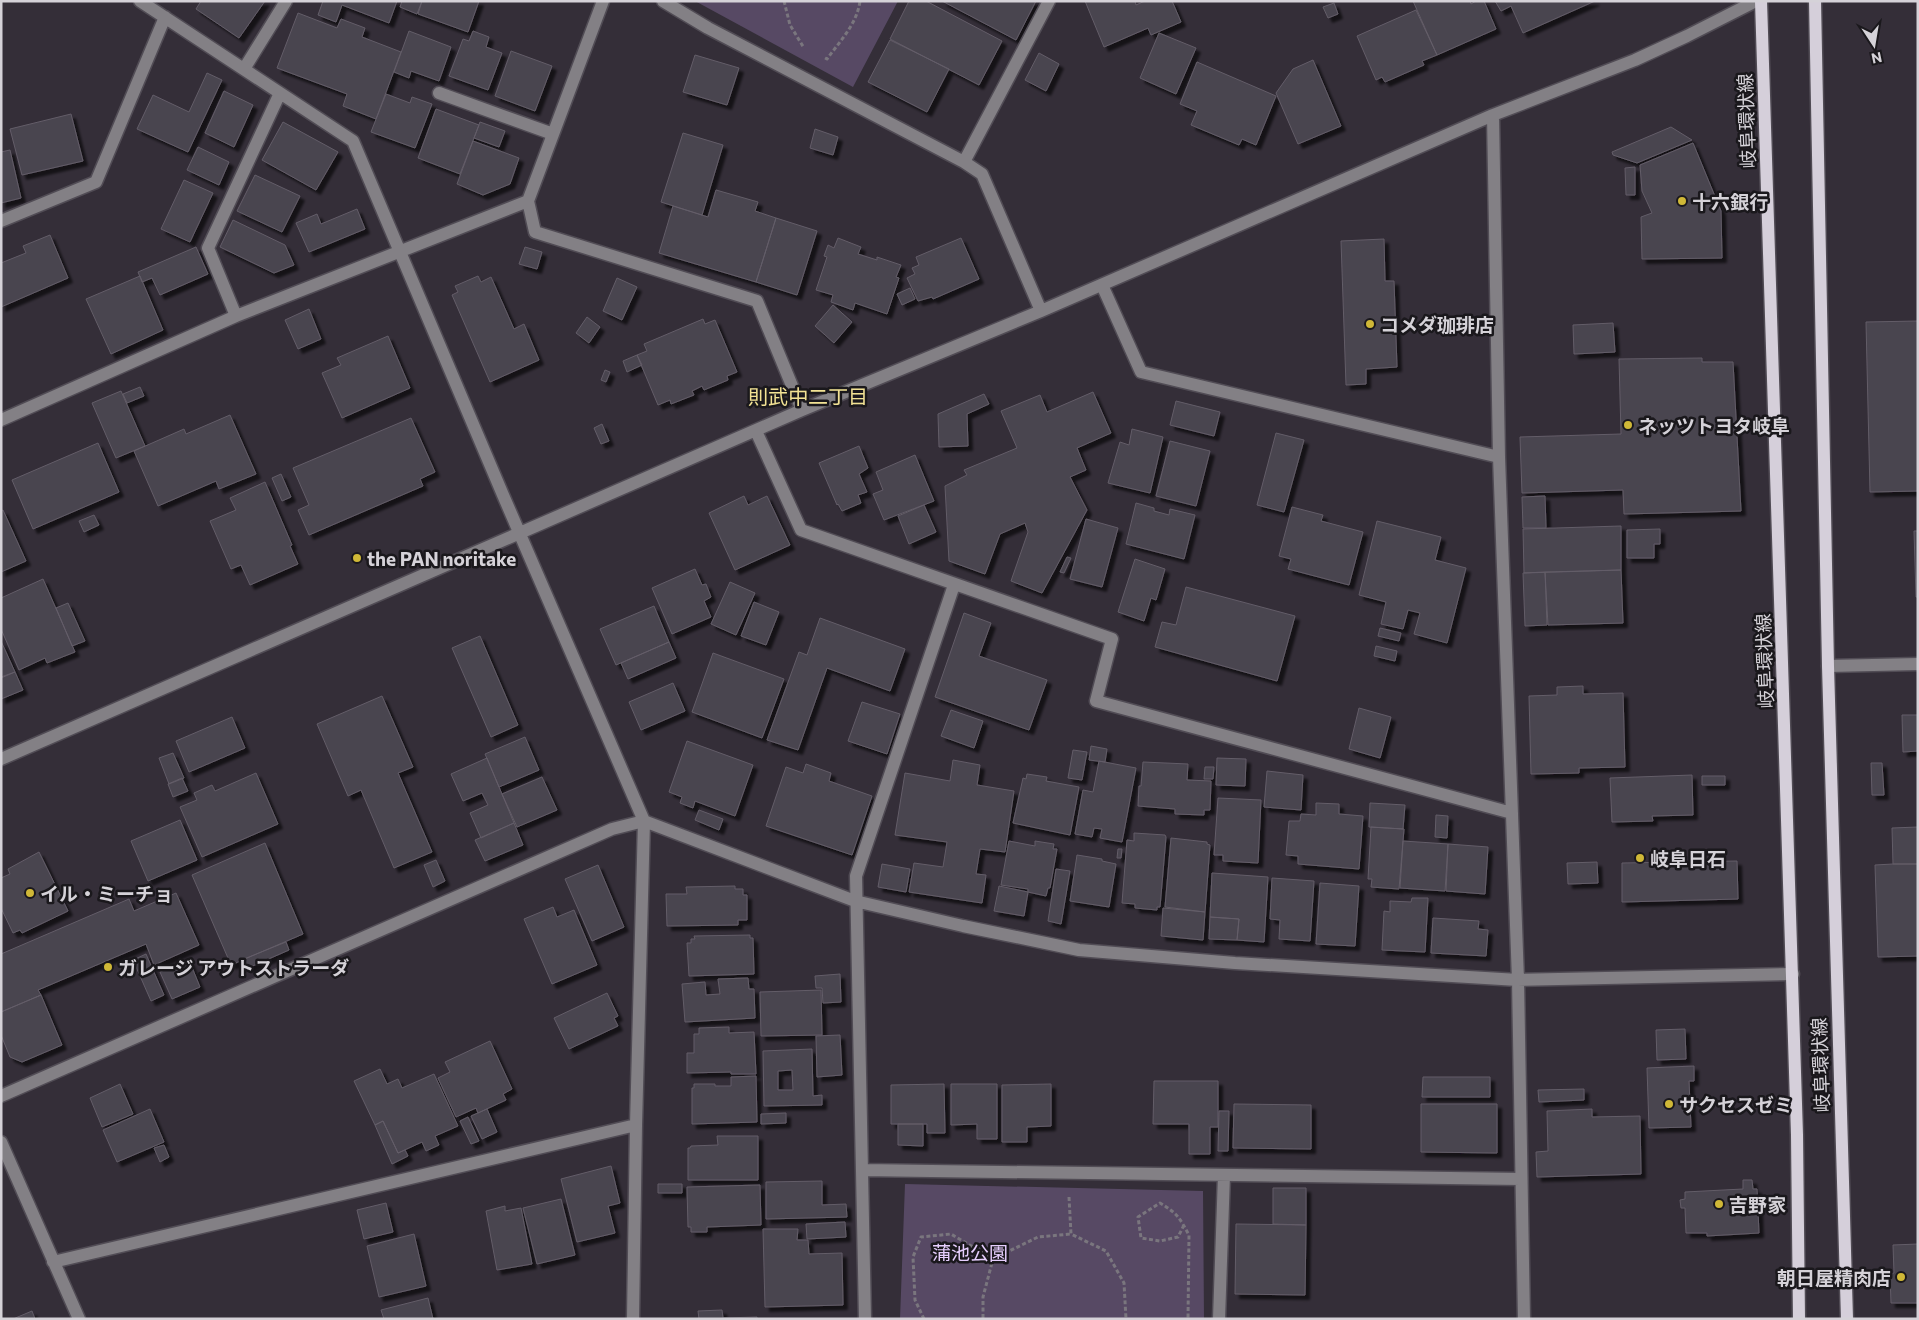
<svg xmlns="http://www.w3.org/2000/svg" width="1919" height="1320" font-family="Commissioner,'Noto Sans JP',sans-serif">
<defs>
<filter id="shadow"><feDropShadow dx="4.5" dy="4.5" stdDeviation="1" flood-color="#0009"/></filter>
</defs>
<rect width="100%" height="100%" fill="#342e38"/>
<path fill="#574964" d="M695,1h203l-45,86z
M905,1184l298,7 1,128h-304z"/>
<path fill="#49444f" stroke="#635d68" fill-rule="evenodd" filter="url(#shadow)" d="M201,1h64l-26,37 -43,-29z
M323,1h74l-8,22 -47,-18 -6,17 -18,-7z
M402,1h20l-5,13 -17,-7z
M422,1h57l-11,31 -50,-18z
M909,1h17l76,40 -23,44 -89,-46z
M942,1h94l-20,39z
M1085,1h50l1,4 9,-4h27l9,21 -30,13 -3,-7 -44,19z
M1413,1h57l1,3 5,-3h8l12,28 -59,26z
M1495,1h100l-72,32 -12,-27 -10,5z
M1334,3l4,11 -10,4 -5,-11z
M1416,10l21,45 -15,6 2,4 -39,17 -3,-5 -6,3 -19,-44z
M298,13l39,15 4,-9 24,9 -3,9 39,15 -25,67 -33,-13 4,-12 -70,-26z
M409,31l42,16 -12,34 -28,-10 -2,7 -15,-6z
M473,31l16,6 -3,10 16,6 -14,37 -39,-14 14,-37 6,2z
M1159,33l37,15 -20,46 -36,-16z
M890,40l59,29 -22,43 -59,-30z
M511,51l41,15 -17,45 -40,-15z
M1039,53l20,11 -13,27 -21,-11z
M695,55l44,13 -12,37 -44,-13z
M1313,60l28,66 -43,18 -22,-51 17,-24z
M1197,62l79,34 -20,49 -14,-6 -3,6 -48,-20 6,-14 -17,-7z
M207,73l15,7 -34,72 -51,-23 16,-34 36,17z
M224,91l29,14 -19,42 -29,-14z
M386,94l24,9 2,-6 20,7 -17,44 -44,-16z
M436,109l43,16 -19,49 -42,-16z
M71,114l12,47 -61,14 -12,-46z
M283,122l55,30 -22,38 -54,-30z
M480,122l25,9 -6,16 -25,-9z
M1671,127l21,13 -55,23 -24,-8 -1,-3z
M815,129l23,8 -5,18 -23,-7z
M683,133l40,12 -21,70 -41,-13z
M473,141l46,17 -9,26 -27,11 -26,-11z
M1693,143l28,68 1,47 -80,1 -1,-42 11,-4 -10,-22 -2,-26z
M198,147l31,15 -10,23 -32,-15z
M10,150l11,48 -20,5v-51z
M1635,167v28h-9l-1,-27z
M255,175l45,21 -18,36 -45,-21z
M184,180l29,13 -23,49 -29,-13z
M716,190l42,12 -3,9 21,7 -20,64 -97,-29 14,-47 35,11z
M357,209l8,20 -56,23 -13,-29 21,-9 4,10z
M776,218l41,13 -20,64 -41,-13z
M233,220l52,25 9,20 -20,8 -54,-26z
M50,235l18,43 -67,29v-44l25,-10 -3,-7z
M838,238l23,9 -3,7 19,6v-3l24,8 -5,12 3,1 -12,36 -32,-11 -2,7 -22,-8 2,-7 -17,-5 11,-33 -3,-1 4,-11 6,3z
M961,238l18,41 -46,20 -1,-2 -14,4 -11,-23 8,-4 -3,-6 7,-3 -3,-8z
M1384,239l1,42h9l3,86 -31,2v15l-20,1 -5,-144z
M196,247l12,27 -48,21 -8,-17 -10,4 -4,-10z
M525,247l17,5 -5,17 -18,-5z
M140,276l23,54 -52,24 -25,-55z
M478,276l3,6 10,-5 23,52 10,-5 15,36 -49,22 -38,-87 6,-3 -3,-6z
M617,278l20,9 -15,33 -19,-9z
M910,288l5,11 -13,6 -5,-11z
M833,305l19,17 -18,21 -19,-17z
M309,309l12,30 -23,10 -13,-29z
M587,317l13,10 -11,16 -13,-10z
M703,319l2,5 10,-4 22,52 -10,4 1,4 -24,10 -2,-4 -10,5 2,4 -23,9 -1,-4 -12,5 -21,-50 10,-4 -3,-7z
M1918,321v170l-48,1 -4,-170z
M1613,323l2,29 -41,2 -1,-29z
M388,336l22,52 -68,30 -20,-45 19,-8 -4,-7z
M637,355l5,10 -15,7 -4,-11z
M1702,358v4h31l8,149 -117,3 -1,-24 -101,3 -2,-56 101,-3 -2,-75z
M605,370l5,2 -4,10 -5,-2z
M140,387l4,9 -17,7 -4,-9z
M121,391l24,55 -29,12 -24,-55z
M1093,392l18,41 -34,15 9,22 -16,7 17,33 -45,83 -31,-12 17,-49 -3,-9 -25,11 -15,40 -36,-13 -4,-75 22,-11 -3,-5 53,-22 -16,-37 39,-16 7,17z
M984,394l5,10 -22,10 1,32 -29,1 -1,-33z
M1176,401l44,11 -6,24 -44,-11z
M230,415l26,59 -37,15 -3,-8 -58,25 -24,-55 50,-22 2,5z
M411,418l24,54 -15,7 3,7 -114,49 -11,-25 11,-5 -16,-37z
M602,424l7,17 -8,3 -7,-16z
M1132,429l31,8 -13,56 -42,-10 12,-41 9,3z
M1276,433l28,7 -20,72 -27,-7z
M1170,441l40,10 -14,55 -40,-10z
M98,443l21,49 -86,37 -21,-49z
M859,446l9,22 -9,6 8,18 -9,3 3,8 -19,8 -4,-7 -1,1 -18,-42z
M915,455l19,46 -50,19 -11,-26 10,-4 -7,-18z
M281,474l10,23 -9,4 -10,-23z
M265,482l27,63 -2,1 8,18 -48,21 -9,-20 -10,4 -21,-48 26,-11 -6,-12z
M744,496l4,9 19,-9 23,49 -55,25 -26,-57z
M1545,496l1,32h-23l-1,-31z
M1136,503l18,5v3l15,4 1,-6 25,6 -11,44 -58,-15z
M924,505l12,27 -27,12 -11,-28z
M1292,507l31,8 -2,6 42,11 -14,53 -61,-16 3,-10 -12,-3z
M3,510l23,51 -25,11v-61z
M94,515l5,10 -15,7 -5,-11z
M1086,519l32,9 -16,59 -32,-8z
M1377,521l64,16 -6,23 31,8 -19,75 -33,-9 6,-21 -12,-3 -5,19 -22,-5 5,-22 -27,-7z
M1621,526v44l-97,3 -1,-44z
M1660,529v15h-6v14h-27v-28z
M1914,531h4v66h-2z
M1067,557l4,1 -7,15 -4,-1z
M1135,559l30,10 -9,31 -5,-2 -7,23 -26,-9z
M695,569l7,16 4,-1 5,13 -7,4 7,16 -39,17 -20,-46z
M1621,570l2,53 -75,2 -3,-53z
M1545,572l2,53 -22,1 -2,-53z
M43,579l32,73 -28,11 -2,-5 -26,12 -18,-41v-31z
M730,582l25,11 -19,42 -25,-11z
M1186,587l109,29 -18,65 -122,-34 7,-25 14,3z
M754,602l25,10 -13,33 -25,-9z
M68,603l17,38 -13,5 -16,-38z
M654,606l15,36 -53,23 -16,-36z
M964,613l27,10 -12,33 68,24 -18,50 -94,-33z
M820,618l85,31 -15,42 -63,-23 -29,82 -31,-10 32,-88 8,3z
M1380,628l21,5 -2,8 -21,-5z
M480,636l38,89 -27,12 -39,-89z
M1,641l14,31 -14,5z
M669,642l7,16 -48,21 -7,-16z
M1376,646l21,5 -2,10 -21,-5z
M713,653l71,26 -22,59 -70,-26z
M15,672l8,18 -22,9v-21z
M673,683l12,28 -44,19 -12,-28z
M1583,686v8l40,-1 2,74 -46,1v5l-48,1 -2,-78 28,-1v-8z
M382,696l31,71 -15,6 34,79 -38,16 -33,-78 -13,6 -31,-72z
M862,702l38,12 -13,40 -39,-13z
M1359,708l32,9 -11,41 -31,-9z
M951,710l32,11 -9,27 -33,-12z
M1902,715h16v36l-15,1z
M232,717l13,31 -56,24 -13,-31z
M525,737l14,33 -40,17 -14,-33z
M687,741l66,24 -18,51 -40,-15 -2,7 -13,-5 2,-6 -13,-5z
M1091,746l16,3 -2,13 -16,-2z
M1073,750l14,2 -5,28 -14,-2z
M173,753l11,25 -15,6 -10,-26z
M487,758l27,65 -33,15 -11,-25 18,-8 -6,-12 -19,8 -12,-27z
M1217,758l29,1 -1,27 -29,-1z
M953,760l27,5 -3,20 37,6 -9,61 -25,-3 -4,25 10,1 -4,28 -73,-11 5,-29 29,4 4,-25 -52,-7 10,-62 45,8z
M1099,761l37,7 -14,74 -22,-4 2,-9 -8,-1 -2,9 -17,-3 8,-44 10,2z
M1143,762l45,2 -1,16 24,1 -1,29h-6v5l-29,-1v-5l-37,-3 1,-20h2z
M1871,763h11l2,32h-12z
M806,764l25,9 -2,8 43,15 -20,59 -86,-29 20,-59 17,6z
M1205,767h9l-1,12h-9z
M1267,771l36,4 -2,35 -37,-3z
M256,773l22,51 -76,33 -22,-50 17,-7 -3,-7 18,-8 3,6z
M1027,774l20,3 -1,4 33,6 -9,48 -57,-12 10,-45 3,1z
M1692,775l1,40 -41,1 1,5 -41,1 -2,-44z
M1702,776h23v9h-23z
M542,777l15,33 -40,17 -15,-33z
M182,778l6,13 -15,6 -5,-13z
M1218,798l43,2 -3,63 -35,-2v-6h-9z
M1316,803l23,1v10l24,2 -4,53 -61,-5v-8l-12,-1 3,-34h11l1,-7 15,1z
M1370,803l35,2 -2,24 -34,-2z
M699,810l24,9 -4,11 -24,-10z
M1436,815l12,1 -1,22 -12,-1z
M180,820l17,40 -49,21 -17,-40z
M514,823l9,22 -38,16 -10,-21z
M1371,827l33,2 -5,60 -28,-2 1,-8h-4z
M1918,827v37h-25l-1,-36z
M1134,833l31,2 1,2 -6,70h-3v3l-22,-2v-4l-13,-1 5,-63 7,1z
M1171,838l36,4v2l3,1 -5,67 -40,-5z
M1009,841l26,5v-5l19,3 -1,5h4l-7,39h-2l-2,8 -18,-4v-3l-27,-4z
M1403,841l45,3 -3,47 -45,-3z
M265,843l38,91 -72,31 -39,-90z
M1448,844l40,3 -3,47 -39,-3z
M1118,849h4l-1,9h-4z
M39,852l29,59 -46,22 -2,-3 -7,3 -12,-25v-30l9,-4 -2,-5z
M1077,855l25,4v2l14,3 -7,43 -39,-6z
M436,860l9,21 -12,6 -9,-22z
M1737,861l1,38 -116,3v-39z
M1597,862l1,21 -30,1 -1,-21z
M882,864l28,5 -4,23 -28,-5z
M1893,864h25v92l-40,1 -3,-92z
M598,865l26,62 -32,14 -27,-62z
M1056,869l14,2 -9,53 -13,-3z
M1212,873l56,4 -4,65 -27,-2 2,-21 -29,-2z
M1272,878l42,3 -4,60 -31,-2 1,-19 -10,-1z
M1320,883l39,3 -4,60 -39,-2z
M735,886v3h8v6h4v25h-9v5l-71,1 -1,-32h21l-1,-7z
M999,886l29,6 -4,24 -30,-5z
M176,893l23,52 -45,20 -8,-21 -108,46 3,5 -40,17v-58l128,-55 5,12z
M1412,898h16l-3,54 -43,-2 2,-39 6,1v-11l21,1z
M553,907l4,10 17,-7 23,55 -45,19 -28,-65z
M1163,908l42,4 -2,28 -42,-4z
M1210,917l29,2 -2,21 -28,-1z
M1433,918l46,3 -1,8 10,1 -2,26 -55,-3z
M750,935v3h3l1,36 -65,2 -2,-33h4v-4h4l-1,-3z
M286,942l3,8 -41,18 -4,-9z
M146,954l18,41 -13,6 -18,-41z
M189,960l11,27 -28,12 -12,-27z
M840,974l1,28 -18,1 -1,-15h-6l-1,-12z
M748,978l1,11h5l1,29 -70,4 -3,-38 23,-2 1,13 14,-1 -2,-15z
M821,990l1,45 -61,1 -1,-44z
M607,993l11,23 -4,2 4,8 -49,23 -15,-31z
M41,995l21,50 -40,17 -12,-5 -9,-22v-23z
M729,1027v6l25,-1 2,42h-25v-2l-44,1v-20h7v-19h5v-6z
M1685,1029l1,30 -29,1 -1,-30z
M840,1035l2,40 -25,2 -1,-41z
M490,1041l22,48 -9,5 3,6 -28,13 -2,-5 -20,9 -18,-39 12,-6 -5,-10z
M812,1049l1,47 9,-1v10l-58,1 -1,-55zM792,1070l1,20h-15v-19z
M1694,1066v15h-5l2,46 -42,1 -2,-60z
M380,1069l7,15 11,-5 4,9 32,-14 24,52 -23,10 4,9 -13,6 -4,-9 -24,11 -15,-32 -8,4 -21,-44z
M756,1076l1,46 -65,2v-36h2v-4h21v2h16v-9z
M1423,1077h67v20h-68z
M1154,1081h64v46h-8v27h-21v-30h-36z
M120,1084l13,30 -31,13 -12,-29z
M944,1084l1,49h-18v-9h-36v-39z
M951,1084h46v55h-20v-15l-26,1z
M1051,1084v42l-24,1v15h-25v-57z
M1584,1089v11l-45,2 -1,-12z
M1234,1104l77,1v44l-78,-1z
M1421,1104h76v49l-76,-1z
M150,1109l14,33 -47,20 -14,-32z
M487,1109l10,23 -15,7 -11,-23z
M1592,1109v8l48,-1 1,58 -104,3 -1,-25 12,-1 -1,-40z
M1219,1111h10l-1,40h-10z
M786,1113v10l-25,1v-10z
M468,1117l11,24 -8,3 -11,-23z
M383,1121l15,32 7,-3 3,6 -16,8 -17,-39z
M898,1124h25v22l-25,-1z
M717,1136h41v44h-70v-32h2l1,-2 27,-1z
M164,1145l5,12 -9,5 -6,-14z
M611,1166l9,37 -12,3 7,27 -38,9 -16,-63z
M1743,1180h9l1,9h4l2,44 -52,3v-3h-21l-1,-25h-4l-1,-8 5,-1v-7l58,-3z
M822,1181v24l24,-1 1,13 -81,2v-37z
M658,1184h24v9h-24z
M760,1185l1,40 -54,2v5h-16v-5h-3l-1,-40z
M1273,1188h33v37l-33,-1z
M561,1199l14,56 -38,9 -14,-56z
M386,1203l7,29 -29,7 -7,-29z
M505,1206v5l16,-3 11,56 -35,6 -11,-59z
M845,1222l1,15 -39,2 -1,-15z
M1236,1224l70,1 -1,70 -70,-1z
M763,1229h35l-1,11h11l1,14 33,-1 1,52 -78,2z
M414,1234l12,52 -47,11 -12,-51z
M1918,1244v59h-27l-1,-29 4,-1 -1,-28z
M428,1298l5,21h-49l-3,-9z
M722,1310l1,8 34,-1v2h-58l-1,-8z
M32,1311l3,8h-22z"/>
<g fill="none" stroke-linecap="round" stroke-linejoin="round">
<defs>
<path id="minor" d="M140,1l213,140 150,354 141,326 -8,304 -3,194
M603,1l-75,200 7,31 222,69 45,109
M663,1l45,27 256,134
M244,69l42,-68
M439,93l114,41
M1493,115l6,342 19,523 6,339
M1,221l95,-39 69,-165
M1102,285l39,87 358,85
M1041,311l-59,-137 -18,-12 85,-161
M236,316l-28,-68 72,-155
M1,420l235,-104 292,-115
M756,431l45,99 311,109 -16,62 416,112
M1828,666l90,-2
M1,759l801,-349 239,-99 452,-196 142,-55 52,-24 69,-35
M1,1096l611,-267 32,-8 211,80 108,25 116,24 156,13 283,17 275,-6
M1,1142l78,177
M862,1170l659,9
M53,1262l583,-137
M865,1319l-9,-443 98,-291
M1219,1319l5,-144"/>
<path id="major" d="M1761,1l36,1134 2,184
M1815,1l13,665 19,653"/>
</defs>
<use href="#minor" stroke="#514c55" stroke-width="15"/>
<use href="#major" stroke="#514c55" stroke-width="15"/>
<path stroke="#7a767e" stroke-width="3" stroke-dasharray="4 2.5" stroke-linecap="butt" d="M784,1l6,24 14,23
M825,58l2,1c13,-18 30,-35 33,-58
M1069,1197l2,37 35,17 18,32 2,36
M1184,1225l-6,12 -18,4 -19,-3 -3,-21 22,-14c18,11 19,14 29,32l-1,84
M993,1259l45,-22 33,-3
M924,1319l-9,-19 -2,-43 8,-20 30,-3 42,25 -10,38v22"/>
<use href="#minor" stroke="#838085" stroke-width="12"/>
<use href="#major" stroke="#d5cfda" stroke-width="12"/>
</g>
<g fill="#d0b837" stroke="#1a181c" stroke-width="2">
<circle cx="1682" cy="201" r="5"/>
<circle cx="1370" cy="324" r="5"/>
<circle cx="1628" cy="425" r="5"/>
<circle cx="357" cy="558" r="5"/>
<circle cx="1640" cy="858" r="5"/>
<circle cx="30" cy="893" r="5"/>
<circle cx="108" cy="967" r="5"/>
<circle cx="1669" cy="1104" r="5"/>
<circle cx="1719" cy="1204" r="5"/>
<circle cx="1901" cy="1277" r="5"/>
</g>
<g text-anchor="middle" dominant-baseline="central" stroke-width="5" stroke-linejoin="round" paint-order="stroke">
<g font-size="19" fill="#d5d2d8" stroke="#1a181c">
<text transform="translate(1746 121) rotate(-92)">岐阜環状線</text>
<text transform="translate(1764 661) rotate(-92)">岐阜環状線</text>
<text transform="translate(1820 1065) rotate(-92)">岐阜環状線</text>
</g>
<g font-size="19" font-weight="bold" fill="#d5d2d8" stroke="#1a181c" text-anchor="start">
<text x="1692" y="201">十六銀行</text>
<text x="1380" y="324">コメダ珈琲店</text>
<text x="1638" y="425">ネッツトヨタ岐阜</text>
<text x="367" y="558">the PAN noritake</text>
<text x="1650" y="858">岐阜日石</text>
<text x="40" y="893">イル・ミーチョ</text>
<text x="118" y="967">ガレージ アウトストラーダ</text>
<text x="1679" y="1104">サクセスゼミ</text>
<text x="1729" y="1204">吉野家</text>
<text x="1891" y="1277" text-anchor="end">朝日屋精肉店</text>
</g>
<g font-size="19" fill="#e6cefd" stroke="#1a181c">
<text x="970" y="1252">蒲池公園</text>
</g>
<g font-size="20" fill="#f2e294" stroke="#1a181c">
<text x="808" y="396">則武中二丁目</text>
</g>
</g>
<rect width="1919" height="1320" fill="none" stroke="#d5d2d8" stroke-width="5"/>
<g transform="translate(1874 45) rotate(168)" stroke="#1a181c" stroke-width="4" paint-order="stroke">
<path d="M0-4L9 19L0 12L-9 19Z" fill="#d5d2d8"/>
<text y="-8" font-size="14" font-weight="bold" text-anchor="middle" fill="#d5d2d8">N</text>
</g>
</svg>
